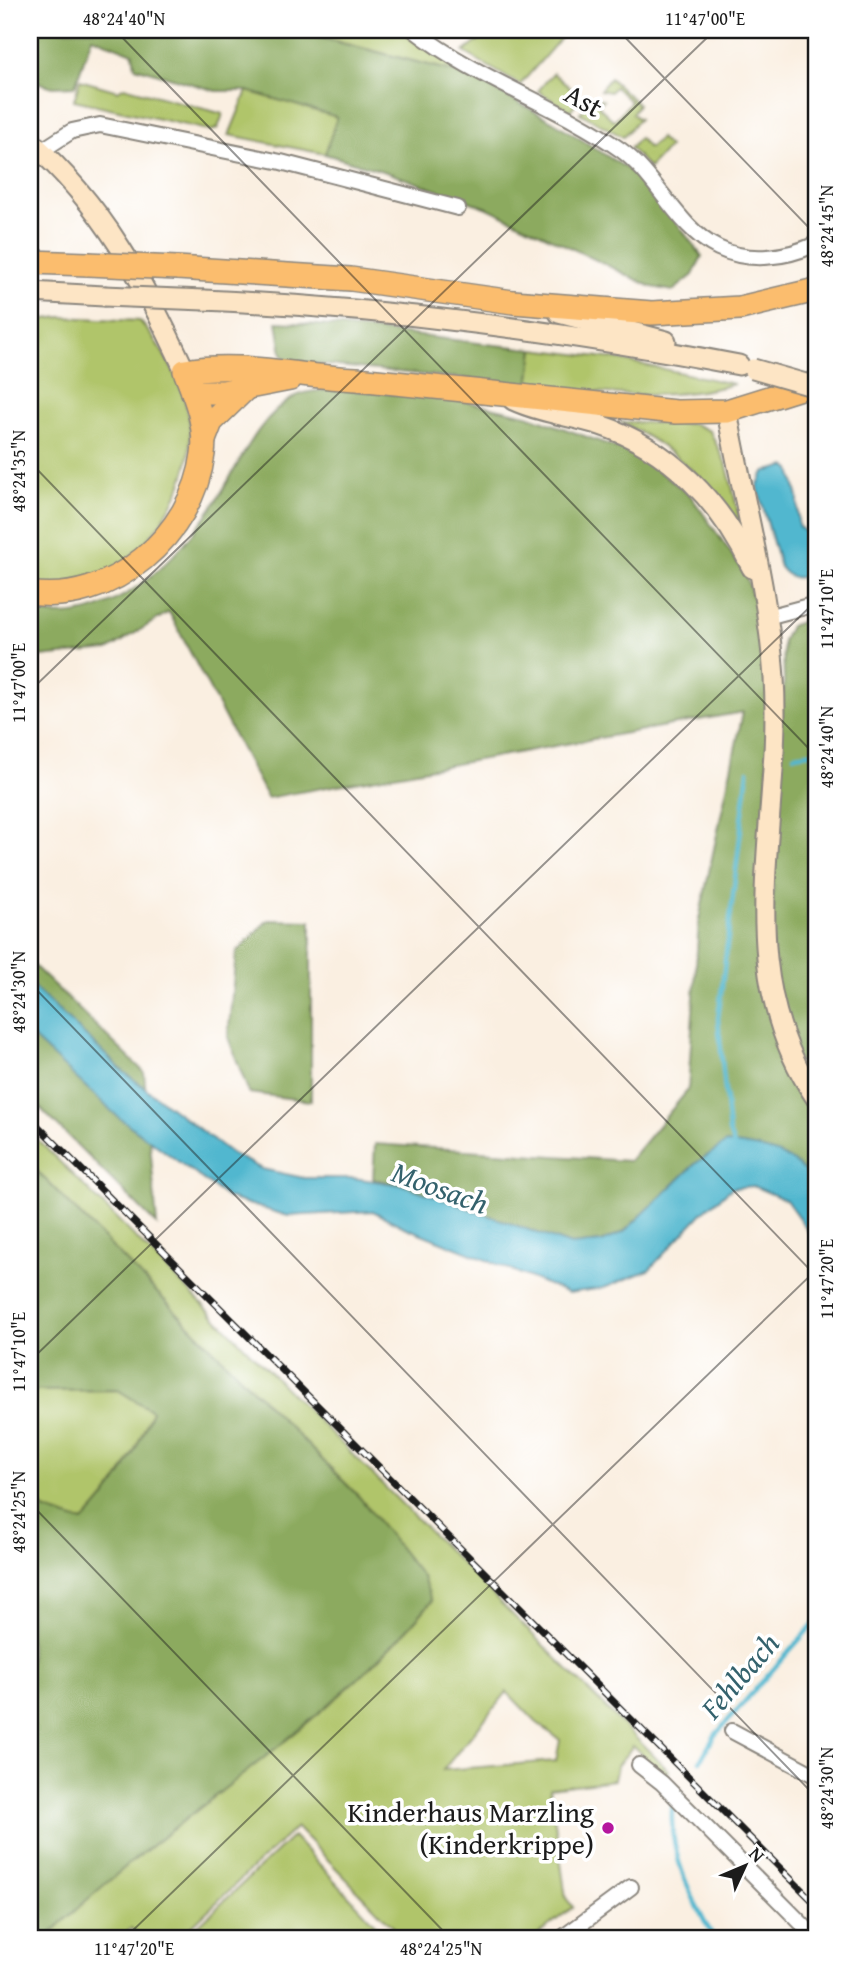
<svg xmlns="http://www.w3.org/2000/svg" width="846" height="1968" font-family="'Gentium Book Plus',serif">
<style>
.green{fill:#b0c56a;stroke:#667043;stroke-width:2;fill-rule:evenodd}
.forest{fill:#8caa5e;stroke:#54633d;stroke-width:2}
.water{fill:#51b7cf;stroke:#366a76;stroke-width:2}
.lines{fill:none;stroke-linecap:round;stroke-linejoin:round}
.stream{stroke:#51b7cf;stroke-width:4.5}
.street-casing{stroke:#8b867e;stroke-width:18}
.secondary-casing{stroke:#8b867e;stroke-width:23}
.primary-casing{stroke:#8b867e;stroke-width:26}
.street{stroke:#fff;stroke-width:14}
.secondary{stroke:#fde5c5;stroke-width:19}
.primary{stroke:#fbbd6e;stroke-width:23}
.rail-casing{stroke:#1c1c1c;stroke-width:7}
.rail{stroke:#fff;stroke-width:4.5;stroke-dasharray:13;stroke-linecap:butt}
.secondary-bridge-casing{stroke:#8b867e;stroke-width:23;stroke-linecap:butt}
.primary-bridge-casing{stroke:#8b867e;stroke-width:26;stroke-linecap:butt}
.secondary-bridge{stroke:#fde5c5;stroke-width:19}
.primary-bridge{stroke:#fbbd6e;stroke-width:23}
.ticks{fill:none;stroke:#1c1c1c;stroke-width:2;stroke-opacity:0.45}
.poi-dot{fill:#b5179e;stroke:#fff;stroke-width:2.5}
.labels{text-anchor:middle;stroke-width:7;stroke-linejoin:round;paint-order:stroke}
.street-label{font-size:28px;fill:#1c1c1c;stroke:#fff}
.poi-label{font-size:28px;fill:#1c1c1c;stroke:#fff;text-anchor:end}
.water-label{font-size:30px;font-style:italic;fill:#34626d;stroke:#fff}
.neatline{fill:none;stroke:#1c1c1c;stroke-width:2.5}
.ticks-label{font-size:18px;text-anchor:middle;fill:#1c1c1c}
</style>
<rect width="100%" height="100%" fill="#fff"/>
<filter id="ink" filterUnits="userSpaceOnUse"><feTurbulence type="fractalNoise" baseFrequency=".0143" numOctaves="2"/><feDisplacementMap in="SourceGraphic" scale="14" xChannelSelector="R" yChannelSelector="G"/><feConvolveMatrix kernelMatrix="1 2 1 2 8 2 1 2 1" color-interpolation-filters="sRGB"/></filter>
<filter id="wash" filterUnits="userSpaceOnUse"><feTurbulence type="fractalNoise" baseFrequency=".00686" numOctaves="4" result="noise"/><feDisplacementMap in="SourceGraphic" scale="28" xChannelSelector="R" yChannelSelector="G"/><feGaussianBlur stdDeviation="1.57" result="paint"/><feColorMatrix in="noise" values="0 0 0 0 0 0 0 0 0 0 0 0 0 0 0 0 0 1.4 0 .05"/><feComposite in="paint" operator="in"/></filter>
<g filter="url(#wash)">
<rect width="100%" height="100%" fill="#faefe1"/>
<g class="green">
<polygon points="290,30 398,30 468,75 304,33"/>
<polygon points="492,30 568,30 520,85 464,52"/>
<polygon points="553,73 581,97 570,111 538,91"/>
<polygon points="610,78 638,104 632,114 639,119 623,137 580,113 594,97 603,100 598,106 614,121 631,102 615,87 610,92 600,90"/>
<polygon points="80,80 118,91 124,87 223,114 218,128 212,131 74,100"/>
<polygon points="247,91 338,117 325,154 229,135"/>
<polygon points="639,138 649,148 660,138 669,147 649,168 630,148"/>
<path d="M 61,317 L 140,321 C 193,385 210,451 161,522 C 141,551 116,572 83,586 C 68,592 46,590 30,592 L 30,321 Z"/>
<path d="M 534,349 L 616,359 L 734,384 C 667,403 598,393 529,385 Z"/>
<path d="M 620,422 L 694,424 L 710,431 L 727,466 L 742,528 C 708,481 673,447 620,422 Z"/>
<path d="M 30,1132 L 669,1771 L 664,1776 L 633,1746 L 617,1766 L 614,1780 L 550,1788 L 566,1898 L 573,1907 L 533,1938 L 397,1938 L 400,1934 L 296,1827 L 179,1938 L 142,1938 L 131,1928 L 120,1938 L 46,1938 C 167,1817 322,1734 432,1601 L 360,1498 L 30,1164 ZM 507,1692 L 536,1722 L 560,1740 L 556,1761 L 443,1770 Z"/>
<path d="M 118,1390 L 152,1411 C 132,1459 119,1485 83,1523 L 46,1510 L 30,1499 L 30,1391 Z"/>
<polygon points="293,1836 388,1938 185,1938"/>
</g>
<g class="forest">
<polygon points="30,30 235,30 244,33 246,30 290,30 468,75 554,122 643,179 702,256 693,275 673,291 652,287 488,208 389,173 325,154 337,117 247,91 216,91 135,67 133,53 92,37 75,86 53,87 30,80"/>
<path d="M 277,322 C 363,326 448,341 534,349 L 529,385 L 287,361 L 282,354 Z"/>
<path d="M 338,389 L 454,399 L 527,415 L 623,450 L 655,468 L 690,495 L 745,573 L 760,620 L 770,704 L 760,952 L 791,1068 L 816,1109 L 816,1187 L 813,1180 L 696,1163 L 624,1232 L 602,1242 L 571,1245 L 403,1185 L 373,1179 L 375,1144 L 629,1161 L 688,1090 L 699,919 L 743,712 L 267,798 L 169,612 L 108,650 L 41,657 L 30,655 L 30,610 C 105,634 175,562 213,506 C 238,469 254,419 296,396 C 307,390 326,390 338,389 Z"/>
<polygon points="816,616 816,1089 786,1040 771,975 775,816 784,681 783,641 790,626"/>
<polygon points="268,920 311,921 311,1101 249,1093 228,1037 236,953"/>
<polygon points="30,962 144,1072 157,1225 30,1098"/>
<path d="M 30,1164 L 360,1498 L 423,1578 L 432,1601 C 322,1733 168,1818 46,1938 L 30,1938 L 30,1499 L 46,1510 L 83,1522 C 119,1485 133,1459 152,1411 L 118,1390 L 30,1391 Z"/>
</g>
<g class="water">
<path d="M 786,466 L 791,469 L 798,498 L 798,526 L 808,534 L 816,535 L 816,573 C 801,578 791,582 780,567 L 757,486 L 764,472 Z"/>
<path d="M 30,984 L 124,1072 L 232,1154 L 262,1169 L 304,1178 L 353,1178 L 403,1185 L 571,1245 L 602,1242 L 624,1232 L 696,1163 L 726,1143 C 762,1147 797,1152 816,1187 L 816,1242 L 786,1200 L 753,1186 L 732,1188 L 703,1212 L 649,1270 L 604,1288 L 568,1293 L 402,1226 L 373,1211 L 288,1216 L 228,1198 L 118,1117 L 30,1035 Z"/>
</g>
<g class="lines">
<g class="stream">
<polyline points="794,755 816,752"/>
<polyline points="735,1148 729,1132 718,1019 748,771"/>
<polyline points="700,1761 715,1735 816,1621"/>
<path d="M 673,1799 C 666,1849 691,1897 714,1938"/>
</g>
</g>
</g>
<g filter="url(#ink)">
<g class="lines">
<g class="street-casing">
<g id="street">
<path d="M 414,30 C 476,79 556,104 621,150 C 657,176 677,228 718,248 C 749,263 786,258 816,244"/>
<polyline points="41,151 72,131 100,125 281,162 458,208"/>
<polyline points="767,617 816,604"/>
<polyline points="732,1731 816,1776"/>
<polyline points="639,1765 662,1783 816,1938"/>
<polyline points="562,1938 631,1887"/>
</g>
</g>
<g class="secondary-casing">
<g id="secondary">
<path d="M 30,141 C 104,206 144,282 185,371"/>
<polyline points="30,292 104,296"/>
<path d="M 204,300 C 388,308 559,331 739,365"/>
<polyline points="559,313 666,341"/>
<path d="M 513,400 C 541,413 571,416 600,425 C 670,448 721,503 752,568"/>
<path d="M 727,411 C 743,500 768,588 774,678 C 783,823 727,968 816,1098"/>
</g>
</g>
<g class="primary-casing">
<g id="primary">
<polyline points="30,262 88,264"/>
<polyline points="177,268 351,279 513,302 652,313 740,308 816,290"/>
<polyline points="193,392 223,392 290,379"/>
<polyline points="204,440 211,422 245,389"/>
<path d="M 30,593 C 111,606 193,535 203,454 C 207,426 195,396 185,371 C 242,361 299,377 357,379 L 676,412 L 727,411 L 816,383"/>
</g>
</g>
<use href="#street" class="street"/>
<use href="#secondary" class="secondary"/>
<use href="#primary" class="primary"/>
<g class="rail-casing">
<polyline id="rail" points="30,1118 816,1904"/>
</g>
<use href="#rail" class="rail"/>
<g class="secondary-bridge-casing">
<g id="secondary-bridge">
<polyline points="104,296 204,300"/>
<polyline points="753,369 816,387"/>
</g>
</g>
<g class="primary-bridge-casing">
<polyline id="primary-bridge" points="88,264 177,268"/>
</g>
<use href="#secondary-bridge" class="secondary-bridge"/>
<use href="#primary-bridge" class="primary-bridge"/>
</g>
</g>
<path class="ticks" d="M 115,30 L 816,756M 618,30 L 816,235M 30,462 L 816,1276M 30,691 L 715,30M 30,983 L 816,1797M 30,1361 L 816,601M 30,1503 L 450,1938M 125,1938 L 816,1270"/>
<circle class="poi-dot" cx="608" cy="1828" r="7"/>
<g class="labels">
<g class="street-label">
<text transform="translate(584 100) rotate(29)" y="10">Ast</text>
</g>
<g class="poi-label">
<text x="594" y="1822">Kinderhaus Marzling<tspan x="594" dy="32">(Kinderkrippe)</tspan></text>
</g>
<g class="water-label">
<text transform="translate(440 1188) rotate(20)" y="10">Moosach</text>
<text transform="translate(740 1676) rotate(-49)" y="10">Fehlbach</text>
</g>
</g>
<rect width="846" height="1968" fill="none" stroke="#fff" stroke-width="77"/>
<g transform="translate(745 1866) rotate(46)" stroke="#ffffff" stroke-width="5" paint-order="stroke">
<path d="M0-5L12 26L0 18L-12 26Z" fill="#1c1c1c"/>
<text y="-10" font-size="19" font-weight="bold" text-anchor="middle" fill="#1c1c1c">N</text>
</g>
<rect x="38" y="38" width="770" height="1892" class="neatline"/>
<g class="ticks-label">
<text x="124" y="25">48°24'40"N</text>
<text x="705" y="25">11°47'00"E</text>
<text transform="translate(827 226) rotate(-90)" y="6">48°24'45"N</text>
<text transform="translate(19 471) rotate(-90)" y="6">48°24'35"N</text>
<text transform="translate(827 609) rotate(-90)" y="6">11°47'10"E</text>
<text transform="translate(19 683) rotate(-90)" y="6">11°47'00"E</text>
<text transform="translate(827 747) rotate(-90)" y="6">48°24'40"N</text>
<text transform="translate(19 992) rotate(-90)" y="6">48°24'30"N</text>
<text transform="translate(827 1279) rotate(-90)" y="6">11°47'20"E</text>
<text transform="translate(19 1352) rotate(-90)" y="6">11°47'10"E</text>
<text transform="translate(19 1512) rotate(-90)" y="6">48°24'25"N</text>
<text transform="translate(827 1788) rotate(-90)" y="6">48°24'30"N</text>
<text x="134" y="1955">11°47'20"E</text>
<text x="441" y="1955">48°24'25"N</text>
</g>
</svg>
